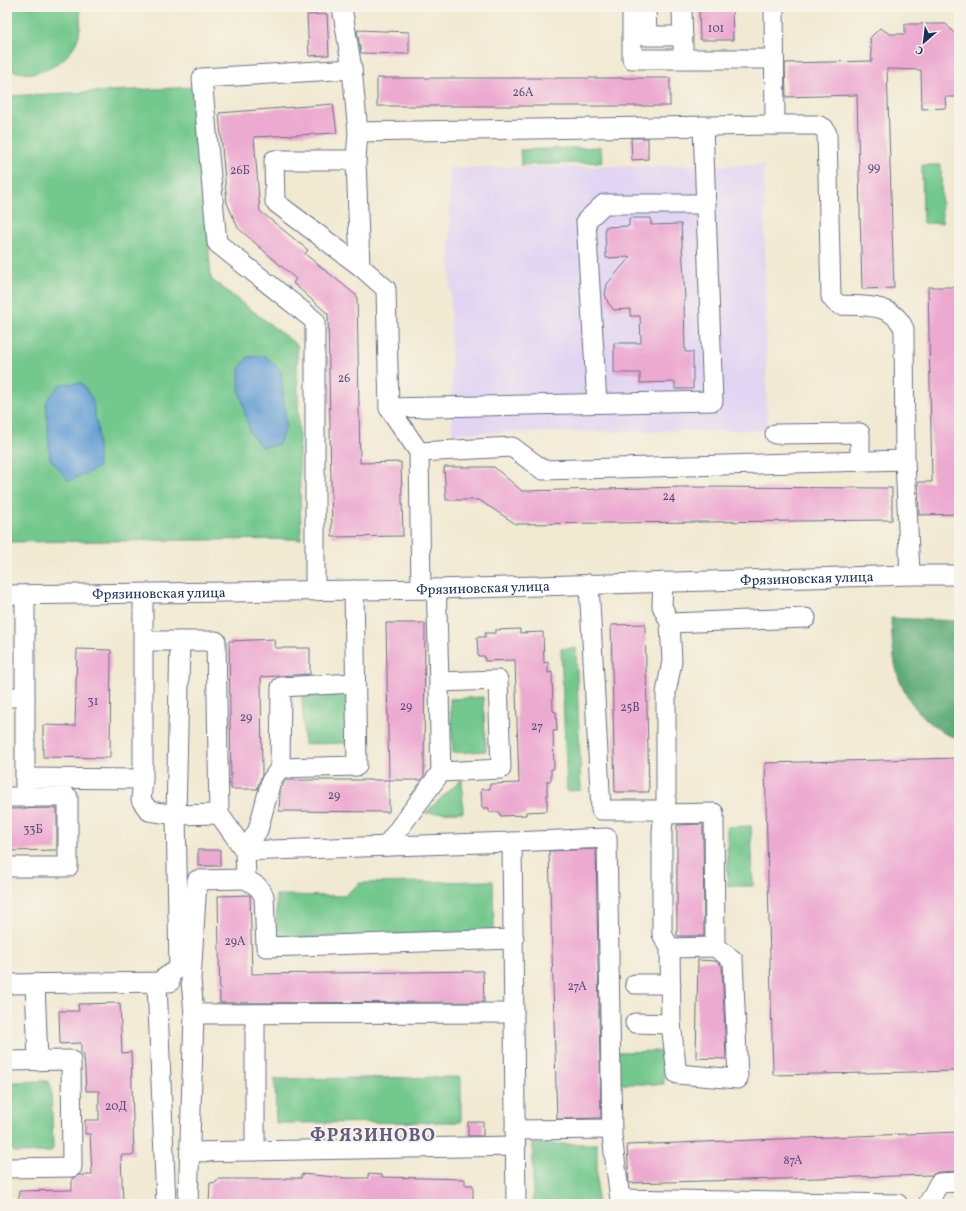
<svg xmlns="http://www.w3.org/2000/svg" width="966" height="1211" font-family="Vollkorn,serif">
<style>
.built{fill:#e2d4f3}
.green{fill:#73c88d;stroke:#477c76}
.forest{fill:#5eac78;stroke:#3c6e6b}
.water{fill:#659fd4;stroke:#406799}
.building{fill:#edaad1}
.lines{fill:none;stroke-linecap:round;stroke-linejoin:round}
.minor-casing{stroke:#667087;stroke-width:21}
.minor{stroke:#fff;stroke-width:19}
.labels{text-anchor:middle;stroke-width:4;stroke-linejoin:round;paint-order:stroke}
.number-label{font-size:12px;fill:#504e7b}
.street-label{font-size:14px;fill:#1b2f5e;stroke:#f7f3e8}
.district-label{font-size:18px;font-weight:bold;letter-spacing:1px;fill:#645a86;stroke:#f7f3e8}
</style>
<rect width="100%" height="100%" fill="#f7f3e8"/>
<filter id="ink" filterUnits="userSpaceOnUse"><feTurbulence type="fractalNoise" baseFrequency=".025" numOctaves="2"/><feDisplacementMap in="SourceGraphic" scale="8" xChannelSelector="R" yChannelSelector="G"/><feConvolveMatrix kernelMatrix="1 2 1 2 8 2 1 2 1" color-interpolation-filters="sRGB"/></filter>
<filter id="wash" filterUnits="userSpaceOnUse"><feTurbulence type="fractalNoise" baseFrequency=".012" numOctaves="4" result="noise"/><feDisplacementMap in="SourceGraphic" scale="16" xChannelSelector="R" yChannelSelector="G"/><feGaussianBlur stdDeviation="0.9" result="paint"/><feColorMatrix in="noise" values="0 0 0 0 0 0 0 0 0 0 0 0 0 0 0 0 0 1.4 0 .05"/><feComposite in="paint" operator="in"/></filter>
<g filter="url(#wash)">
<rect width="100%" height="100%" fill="#f1e9d2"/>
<polygon class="built" points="764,165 767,430 452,433 449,168"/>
<g class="green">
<path d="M 7,7 L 80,7 C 80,16 81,26 79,35 C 70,64 35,83 7,68 Z"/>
<polygon points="196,87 211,279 297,345 301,539 7,542 7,96"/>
<polygon points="601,147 602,162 521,165 520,150"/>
<polygon points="922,165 941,165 942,223 923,223"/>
<polygon points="576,648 581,790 567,791 561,649"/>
<polygon points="345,690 347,743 304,744 302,691"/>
<polygon points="483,697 486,751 453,753 450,699"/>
<polygon points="462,779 463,812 425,813"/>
<polygon points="751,826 753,886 728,886 727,827"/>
<polygon points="493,881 494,933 277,938 276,895 344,896 360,883"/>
<polygon points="663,1051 664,1084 614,1084 614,1052"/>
<polygon points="461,1077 461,1122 276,1123 275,1079"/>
<polygon points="45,1081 49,1082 51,1086 53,1149 50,1152 16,1153 9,1148 8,1084 12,1082"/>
<rect x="533" y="1144" width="64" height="60"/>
</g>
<path class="forest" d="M 891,618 L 959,621 L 959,737 C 947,737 942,732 933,725 C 895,694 893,664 891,618 Z"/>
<g class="water">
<polygon points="266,356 281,371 286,426 278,445 261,447 250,433 239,389 239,369 248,357"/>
<polygon points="82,383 92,399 98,431 98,468 69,481 50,459 46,402 60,384"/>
</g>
<g id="blocks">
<g class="building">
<polygon points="699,7 732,7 733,40 700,40"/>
<polygon points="327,14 329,55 309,56 307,15"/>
<polygon points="905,24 946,24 956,35 956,97 945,97 946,108 922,109 921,70 887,69 894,288 862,289 857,95 786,97 785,63 872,61 870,38 880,28 890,34 905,34"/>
<polygon points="357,30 409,32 409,54 361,53"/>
<rect x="377" y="78" width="293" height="28"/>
<polygon points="333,104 337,133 254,137 260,211 308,250 305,254 357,296 360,463 401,462 403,536 332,537 328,314 293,283 296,279 238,228 227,203 219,113"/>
<polygon points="631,138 648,138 648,159 632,160"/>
<polygon points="629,218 651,218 651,225 681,224 685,300 684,300 685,352 693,352 693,389 675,389 675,382 640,383 640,373 614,373 614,343 641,343 640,316 630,316 630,309 614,310 608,303 605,294 607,284 630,257 606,258 605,227 629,226"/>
<polygon points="928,287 959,287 959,514 919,515 918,482 932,482"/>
<polygon points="444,467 494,467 522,491 683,487 892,488 892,520 516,524 479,500 446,500"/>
<polygon points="386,623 425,623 424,776 421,780 389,780"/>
<polygon points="645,624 649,792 615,792 611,625"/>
<polygon points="520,629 520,633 543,632 544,663 548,662 548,673 552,672 553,711 556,712 557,731 553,731 554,769 551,769 551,781 547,781 547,811 526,812 526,815 500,816 500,812 489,812 489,808 482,808 481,789 490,789 490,784 519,783 515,660 485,661 484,656 478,656 477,637 485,637 485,633 495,633 495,630"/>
<polygon points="274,639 275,648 310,648 310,674 261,677 262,775 257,789 231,789 229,641"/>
<polygon points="77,649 111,650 110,758 43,757 43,725 75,726"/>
<polygon points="959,758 959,1071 773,1075 765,763"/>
<polygon points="285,780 389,780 389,812 279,811 280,792"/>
<polygon points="57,808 57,850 7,851 7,809"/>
<polygon points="703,824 704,936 677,936 677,825"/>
<polygon points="596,849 601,1118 557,1119 549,851"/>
<rect x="198" y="850" width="22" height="16"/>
<polygon points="250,895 252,974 483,971 484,1002 220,1003 218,896"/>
<polygon points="698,960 715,961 722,966 726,1059 696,1058"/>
<polygon points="120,1003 122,1053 131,1052 134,1155 121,1155 123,1204 19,1204 19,1191 72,1190 72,1178 79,1175 92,1175 90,1134 85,1134 85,1120 99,1120 99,1091 86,1091 84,1054 81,1054 81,1043 60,1044 59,1011 79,1011 78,1004"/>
<rect x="468" y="1122" width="15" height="14"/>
<polygon points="959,1132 959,1171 938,1172 932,1175 629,1183 627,1145"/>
<polygon points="302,1174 346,1178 368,1178 368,1174 382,1175 382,1177 465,1179 465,1185 473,1185 473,1204 209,1204 210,1183 217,1182 217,1179 285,1179 285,1178 301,1178"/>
</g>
</g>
</g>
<g filter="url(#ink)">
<use href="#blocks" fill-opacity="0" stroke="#667087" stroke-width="1"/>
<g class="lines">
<g class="minor-casing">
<g id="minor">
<polyline points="342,7 352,69 358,132 356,160 360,266 386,289 389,408 419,452 421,589"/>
<polyline points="632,7 632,59 774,59"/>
<polyline points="646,7 647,36 683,36"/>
<polyline points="682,7 683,48"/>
<polyline points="774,7 775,125"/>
<path d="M 358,132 L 775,125 L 817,125 L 824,128 L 827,134 L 831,297 L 835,302 L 840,305 C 865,306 893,303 904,329 L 905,460 L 910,575"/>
<polyline points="356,160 274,160 275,202 360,266"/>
<polyline points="597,403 586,221 604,204 706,204"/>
<polyline points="389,408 713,401 703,126"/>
<polyline points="775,434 860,433 860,461"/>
<polyline points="419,452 512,447 543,470 905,460"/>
<polyline points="589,584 601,810 664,810 666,801 666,693 672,661 670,623 662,606 663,582"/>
<path d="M 436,589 C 439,650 439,711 441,772 L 501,769 L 498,680 L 439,682"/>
<polyline points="315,591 315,321 217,243 202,78 352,69"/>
<polyline points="143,594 143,779 141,800 149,811 176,815 219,814 245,851 258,830 271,781 280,768 357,766 354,590"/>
<path id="s1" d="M 7,595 L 436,589 L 910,575 L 959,575"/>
<polyline points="670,623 806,618"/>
<polyline points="144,641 216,641 219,814"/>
<polyline points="7,697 25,697 25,595"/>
<polyline points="280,768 281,687 354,683"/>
<polyline points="25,778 143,779"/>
<polyline points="25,789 25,697"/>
<polyline points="7,797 68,797 68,867 7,867"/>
<polyline points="664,810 662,832 662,934 670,948 671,1024 677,1074 738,1079 733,960 715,947"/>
<polyline points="664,814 714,813 715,947 670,948"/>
<polyline points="512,842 607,838 612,1136 620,1199"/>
<polyline points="386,846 441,772"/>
<polyline points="246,879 258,887 264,896 266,947 514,939"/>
<polyline points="35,983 38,1061"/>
<polyline points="7,984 170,982"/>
<polyline points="635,984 671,984"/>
<polyline points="194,1014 514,1013"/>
<polyline points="255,1014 255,1151"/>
<polyline points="635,1023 671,1024"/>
<polyline points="7,1061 71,1060 72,1167 7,1168"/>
<polyline points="515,1130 612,1129"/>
<polyline points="190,1152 516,1146"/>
<polyline points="620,1199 898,1204"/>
<polyline points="166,1204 157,983 179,968 176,815 180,641"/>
<polyline points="188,1204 194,1014 191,980 197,880 246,879 245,851 512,842 516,1204"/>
<polyline points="928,1204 939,1183 959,1182"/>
</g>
</g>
<use href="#minor" class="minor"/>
</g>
</g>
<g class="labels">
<g class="number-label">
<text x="716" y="32">101</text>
<text x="523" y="96">26А</text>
<text x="874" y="171">99</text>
<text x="240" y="174">26Б</text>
<text x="344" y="382">26</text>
<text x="669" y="500">24</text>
<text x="93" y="705">31</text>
<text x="406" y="710">29</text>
<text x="630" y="711">25В</text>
<text x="246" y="721">29</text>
<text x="537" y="730">27</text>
<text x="334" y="799">29</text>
<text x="33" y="833">33Б</text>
<text x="235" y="945">29А</text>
<text x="577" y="990">27А</text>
<text x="116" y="1110">20Д</text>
<text x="793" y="1164">87А</text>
</g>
<g class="street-label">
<text dy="5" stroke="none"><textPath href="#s1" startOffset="800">Фрязиновская улица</textPath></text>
<text dy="5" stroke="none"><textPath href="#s1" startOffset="476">Фрязиновская улица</textPath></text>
<text dy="5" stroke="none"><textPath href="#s1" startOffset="152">Фрязиновская улица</textPath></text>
</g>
<g class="district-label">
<text x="373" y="1141">ФРЯЗИНОВО</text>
</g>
</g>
<rect width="966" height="1211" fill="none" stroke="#f7f3e8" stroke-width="24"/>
<g transform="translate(924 42) rotate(208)" stroke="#f7f3e8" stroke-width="3" paint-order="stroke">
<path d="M0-3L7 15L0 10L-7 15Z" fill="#1b2f5e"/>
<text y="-6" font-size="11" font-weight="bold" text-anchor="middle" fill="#1b2f5e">С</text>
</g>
</svg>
